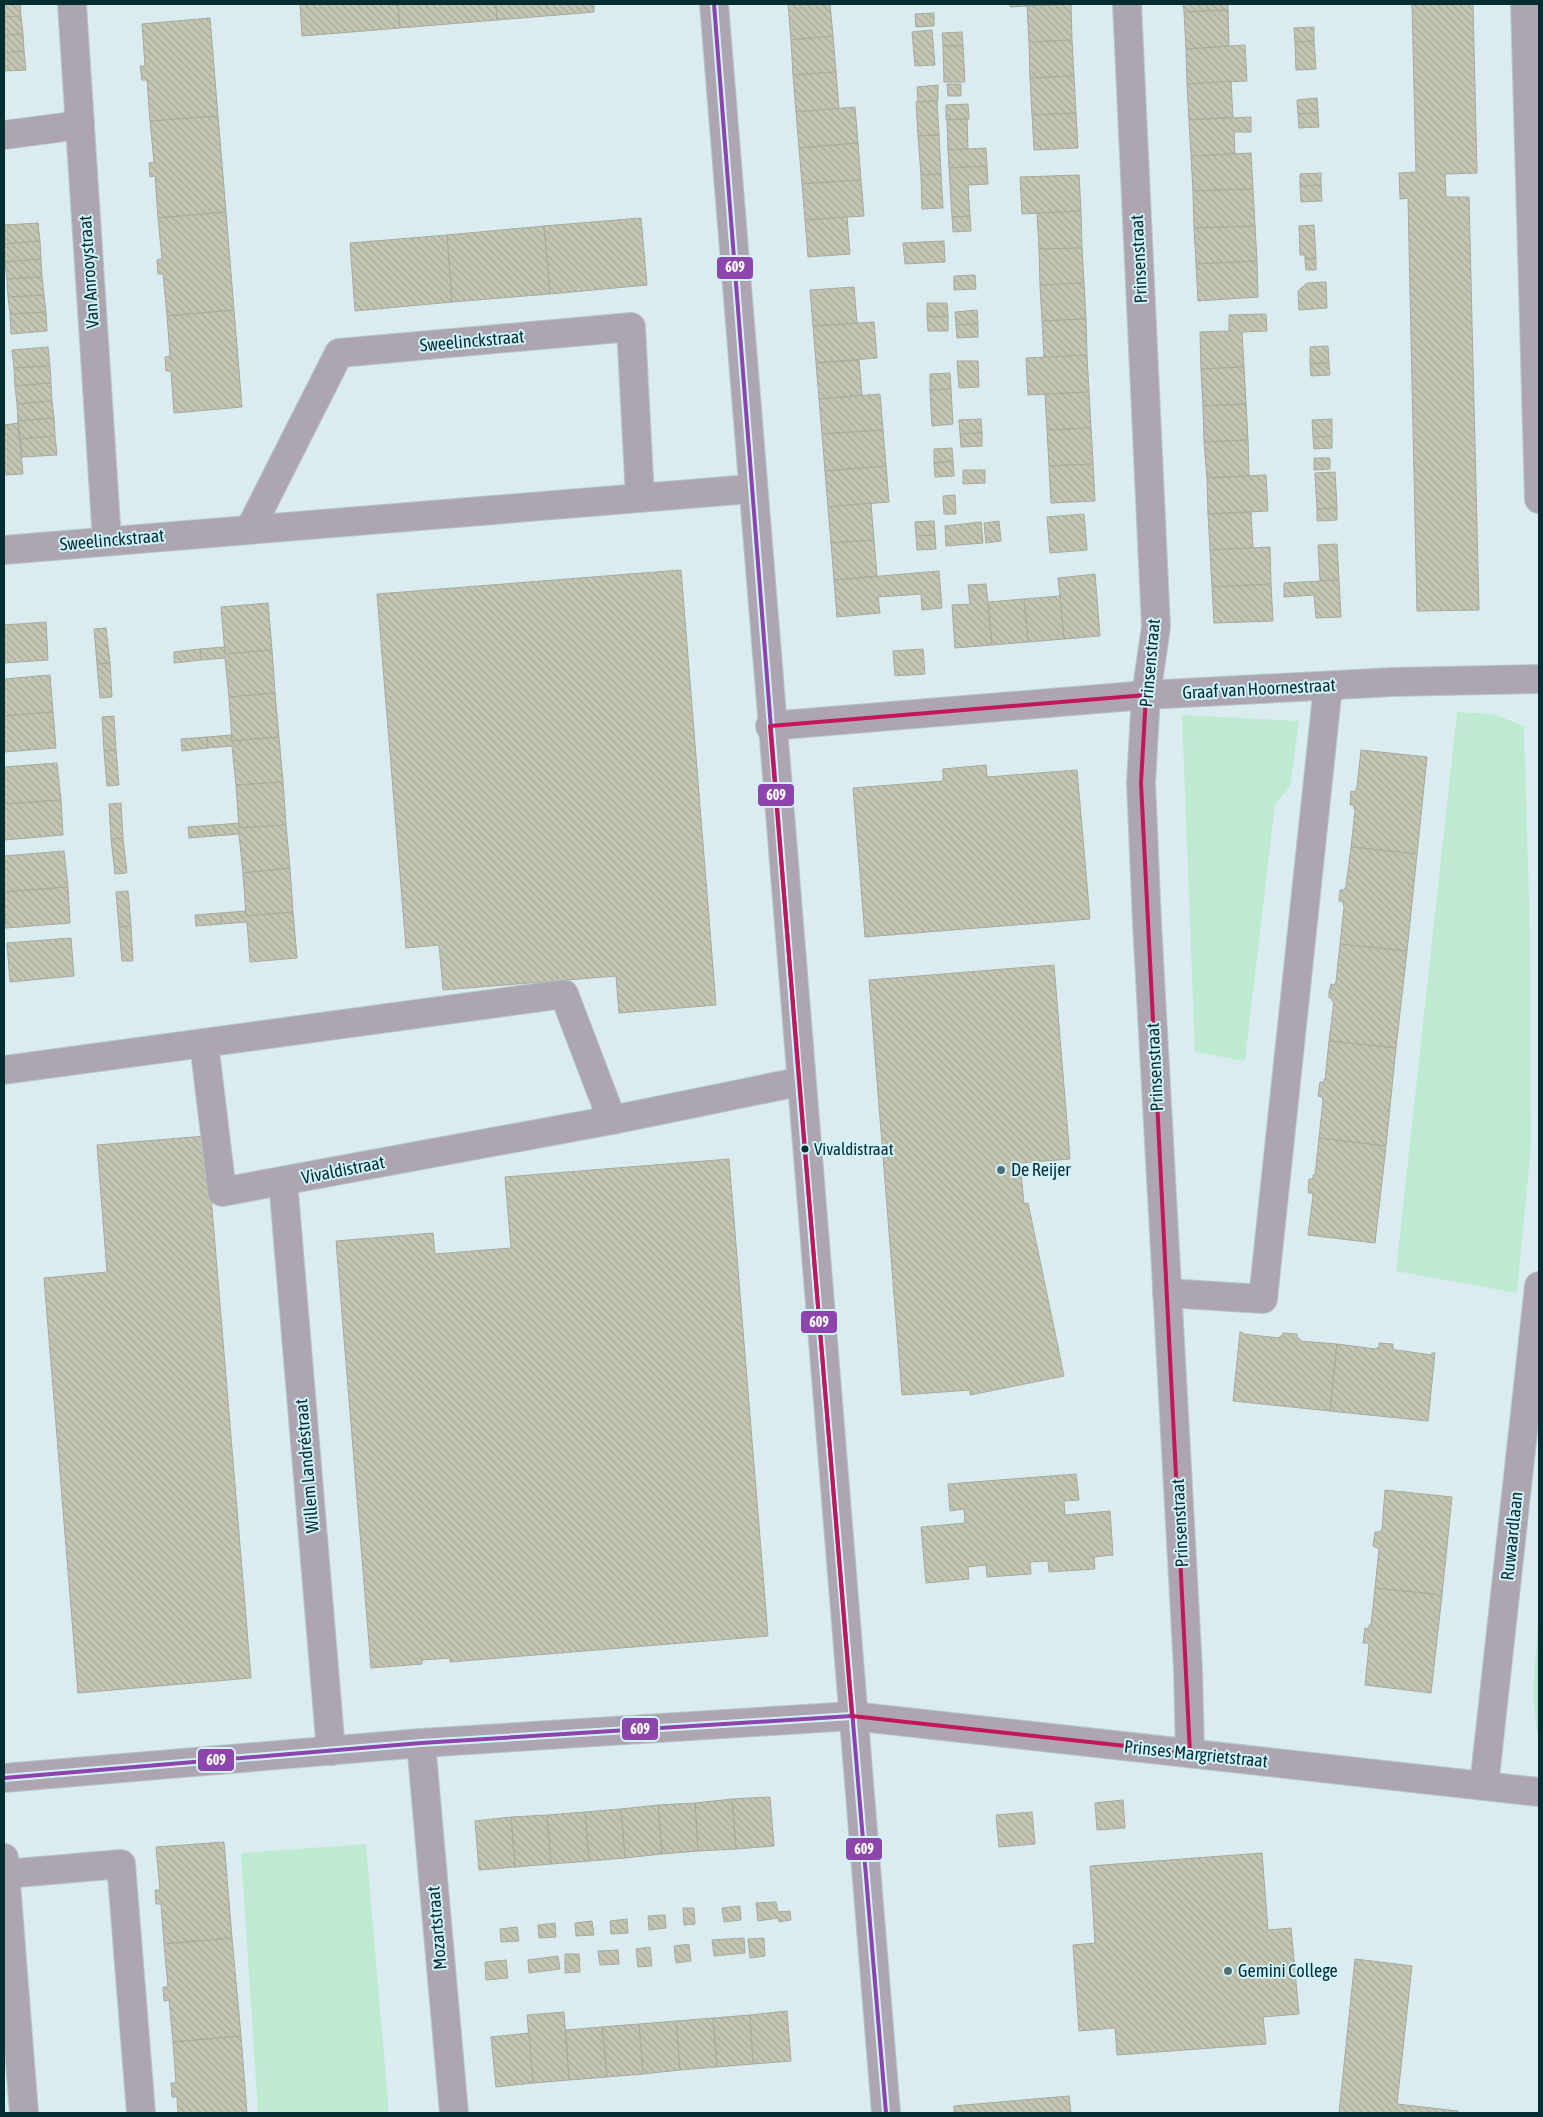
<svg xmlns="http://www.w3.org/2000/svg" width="1543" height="2117" font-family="'Asap Condensed',sans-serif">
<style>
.green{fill:#beead1}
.building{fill:url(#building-back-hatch);stroke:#a6aaa0}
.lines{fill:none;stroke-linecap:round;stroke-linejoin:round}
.pedestrian-casing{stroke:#b6c9cc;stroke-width:30}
.minor-casing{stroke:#b6c9cc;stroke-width:30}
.pedestrian{stroke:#ada5af;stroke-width:28}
.minor{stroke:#ada5af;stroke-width:28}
.bus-1-casing{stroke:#d2f2f9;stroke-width:8}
.bus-1{stroke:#8e44ad;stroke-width:4}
.marked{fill:none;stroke:#c2185b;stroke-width:4;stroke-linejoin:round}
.bus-dot{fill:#042c33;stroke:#d2f2f9;stroke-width:2}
.poi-dot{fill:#4f6f75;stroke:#d2f2f9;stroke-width:2}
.labels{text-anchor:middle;stroke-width:4;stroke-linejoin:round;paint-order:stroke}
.bus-label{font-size:17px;fill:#042c33;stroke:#d2f2f9;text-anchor:start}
.street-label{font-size:18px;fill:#042c33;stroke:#d2f2f9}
.poi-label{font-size:18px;fill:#042c33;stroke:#d2f2f9;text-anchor:start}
.line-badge{stroke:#d2f2f9;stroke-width:2}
.badge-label{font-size:14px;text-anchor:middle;font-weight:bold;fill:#fff}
</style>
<defs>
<pattern id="building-back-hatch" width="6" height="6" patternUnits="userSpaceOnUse" patternTransform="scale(1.25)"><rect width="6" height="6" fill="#c4c6b2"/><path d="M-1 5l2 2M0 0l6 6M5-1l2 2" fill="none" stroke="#a7aa9a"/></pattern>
</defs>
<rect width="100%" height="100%" fill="#dbecf0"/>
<g class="green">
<polygon points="1457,712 1493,714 1524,726 1530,933 1531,1146 1517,1293 1396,1271"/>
<polygon points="1182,715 1299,721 1290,787 1275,804 1245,1061 1195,1052"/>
<polygon points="1539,1606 1539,1734 1537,1732 1533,1694"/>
<polygon points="366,1844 389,2113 258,2113 241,1853"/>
</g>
<g class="building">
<polygon points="4,4 20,4 21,16 4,17"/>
<polygon points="300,4 398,4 400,28 302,36"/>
<polygon points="398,4 496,4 497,20 400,28"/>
<polygon points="496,4 594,4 594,12 497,20"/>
<polygon points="788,4 830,4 833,36 791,40"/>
<polygon points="1010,4 1066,4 1010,7"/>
<polygon points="1071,4 1072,40 1029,42 1027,6"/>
<polygon points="1183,4 1228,4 1228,10 1184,12"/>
<polygon points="1412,4 1473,4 1477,173 1445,174 1446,197 1469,197 1479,610 1417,611 1408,198 1400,199 1399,173 1416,172"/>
<polygon points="1228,10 1229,46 1186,49 1184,12"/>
<polygon points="934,13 934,26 916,27 915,14"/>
<polygon points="21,16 23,34 4,35 4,17"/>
<polygon points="210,18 218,116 150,121 147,80 142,80 140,66 145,66 142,24"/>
<polygon points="1314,27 1314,41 1295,42 1294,28"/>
<polygon points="932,30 935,65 915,66 912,32"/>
<polygon points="962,32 963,46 943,46 942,33"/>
<polygon points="23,34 24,51 4,53 4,35"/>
<polygon points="833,36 836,72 793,75 791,40"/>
<polygon points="1072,40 1074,76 1030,78 1029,42"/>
<polygon points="1314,41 1316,69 1296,70 1295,42"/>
<polygon points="1245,45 1247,81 1187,84 1186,49"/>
<polygon points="943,46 963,46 965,82 944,82"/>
<polygon points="24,51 26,70 4,71 4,53"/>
<polygon points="836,72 839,109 796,112 793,75"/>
<polygon points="1074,76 1076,113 1032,115 1030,78"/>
<polygon points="1231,81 1233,117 1189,120 1187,84"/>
<polygon points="947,84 961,84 961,96 948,96"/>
<polygon points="938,85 938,101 918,102 917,87"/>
<polygon points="1317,98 1318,113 1298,114 1297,100"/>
<polygon points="937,101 939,135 918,136 916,102"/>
<polygon points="968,104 969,119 946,120 946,105"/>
<polygon points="855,107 858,143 799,148 796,112"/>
<polygon points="1076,113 1078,148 1034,150 1032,115"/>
<polygon points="1318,113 1319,127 1299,128 1298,114"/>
<polygon points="218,116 226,212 158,218 155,176 150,177 149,163 154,162 150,121"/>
<polygon points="1251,117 1251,132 1234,132 1235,154 1191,156 1189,120"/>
<polygon points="967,119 968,149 948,150 947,120"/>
<polygon points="939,135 941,174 921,175 918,136"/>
<polygon points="858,143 861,180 802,184 799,148"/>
<polygon points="986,148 987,166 949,168 948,150"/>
<polygon points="1251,153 1253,189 1193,191 1191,156"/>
<polygon points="987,166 988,184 968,185 970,216 952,217 949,168"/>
<polygon points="1321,173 1321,185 1300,186 1300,174"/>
<polygon points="941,174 943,208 922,209 921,175"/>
<polygon points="1079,175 1081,211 1022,214 1020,177"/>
<polygon points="861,180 864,216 805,220 802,184"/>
<polygon points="1321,185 1322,201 1301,202 1300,186"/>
<polygon points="1253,189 1255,226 1194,228 1193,191"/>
<polygon points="1081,211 1082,248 1039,249 1037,213"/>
<polygon points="226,212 234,310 167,316 163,274 158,274 157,260 162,259 158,218"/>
<polygon points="970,216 971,231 953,232 952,217"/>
<polygon points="847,217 850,254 808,257 805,220"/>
<polygon points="641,218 647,285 550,294 544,226"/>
<polygon points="38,223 40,241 4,244 4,225"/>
<polygon points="1314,225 1316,258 1305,259 1305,255 1300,255 1299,226"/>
<polygon points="544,226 550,294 452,302 447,235"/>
<polygon points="1255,226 1257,261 1196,264 1194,228"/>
<polygon points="447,235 452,302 355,311 350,243"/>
<polygon points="40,241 41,259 5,262 4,244"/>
<polygon points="944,241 945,262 905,264 903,243"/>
<polygon points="1082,248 1084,283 1040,285 1039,249"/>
<polygon points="1316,258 1316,270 1306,270 1305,259"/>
<polygon points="41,259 42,277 7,279 5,262"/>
<polygon points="1257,261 1258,297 1198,301 1196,264"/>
<polygon points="975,275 976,289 954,290 954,276"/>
<polygon points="42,277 44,295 8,297 7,279"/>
<polygon points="1326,282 1327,308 1299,310 1298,291 1307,283"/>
<polygon points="1084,283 1086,319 1042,321 1040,285"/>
<polygon points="854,287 857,323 813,326 810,290"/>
<polygon points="44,295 46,312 10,314 8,297"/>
<polygon points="927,303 947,303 948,316 927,317"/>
<polygon points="234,310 242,407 174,413 171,371 166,371 165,357 170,356 167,316"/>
<polygon points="977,310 978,324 956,325 955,312"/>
<polygon points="46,312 47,331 11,334 10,314"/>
<polygon points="1266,314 1267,331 1242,332 1244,367 1201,369 1200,332 1229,331 1229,315"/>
<polygon points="948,316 948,331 928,331 927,317"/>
<polygon points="1086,319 1087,355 1044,358 1042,321"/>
<polygon points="874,322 877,358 816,363 813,326"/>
<polygon points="978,324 978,337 957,338 956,325"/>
<polygon points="1328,346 1329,363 1310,364 1310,347"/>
<polygon points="48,347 50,366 14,368 12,350"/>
<polygon points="1087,355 1089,392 1028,395 1026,358"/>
<polygon points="859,360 862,395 819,399 816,363"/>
<polygon points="957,361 978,361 979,387 959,388"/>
<polygon points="1329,363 1330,375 1311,376 1310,364"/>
<polygon points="50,366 51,383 15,386 14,368"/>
<polygon points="1244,367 1246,404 1203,406 1201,369"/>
<polygon points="950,373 951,389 930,390 930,374"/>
<polygon points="51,383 52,401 17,404 15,386"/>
<polygon points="951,389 953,424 932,426 930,390"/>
<polygon points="1089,392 1091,428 1047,430 1045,394"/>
<polygon points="880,394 883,430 822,434 819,399"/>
<polygon points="52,401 54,418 18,421 17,404"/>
<polygon points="1246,404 1248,440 1204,442 1203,406"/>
<polygon points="54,418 55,436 20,439 18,421"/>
<polygon points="981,419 982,433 960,434 959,420"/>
<polygon points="1332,419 1332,436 1313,437 1312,420"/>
<polygon points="18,423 23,474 4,475 4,425"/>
<polygon points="1091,428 1093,464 1049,466 1047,430"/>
<polygon points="883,430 886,466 825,471 822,434"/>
<polygon points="982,433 982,446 961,447 960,434"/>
<polygon points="55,436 57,455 22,457 20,439"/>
<polygon points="1332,436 1332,448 1314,449 1313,437"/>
<polygon points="1248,440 1249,476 1207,478 1204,442"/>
<polygon points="952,448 953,461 934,463 934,449"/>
<polygon points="1314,458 1330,458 1330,469 1314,470"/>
<polygon points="953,461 954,476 935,477 934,463"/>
<polygon points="1093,464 1095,501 1051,503 1049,466"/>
<polygon points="886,466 889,502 828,507 825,471"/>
<polygon points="963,470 985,470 985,483 963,484"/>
<polygon points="1335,472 1337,508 1317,509 1315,473"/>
<polygon points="1266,475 1268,511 1208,514 1207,478"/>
<polygon points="955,495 956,514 944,514 943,496"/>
<polygon points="871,503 874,540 831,543 828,507"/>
<polygon points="1337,508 1337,520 1317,521 1317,509"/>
<polygon points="1251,512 1253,548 1210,550 1208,514"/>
<polygon points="1084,514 1087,550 1050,553 1047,517"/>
<polygon points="934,521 935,535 916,536 915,522"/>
<polygon points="999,521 1001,541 986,543 984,523"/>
<polygon points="981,522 983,543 946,546 945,526"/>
<polygon points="935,535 936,549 917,550 916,536"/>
<polygon points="874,540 877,576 834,580 831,543"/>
<polygon points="1337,544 1339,580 1320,581 1318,545"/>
<polygon points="1270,547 1271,584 1212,587 1210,550"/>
<polygon points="681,570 716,1005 619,1013 616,976 443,990 439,945 406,948 377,594"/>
<polygon points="939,571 942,608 922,610 921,594 878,597 880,613 837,617 834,580"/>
<polygon points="1095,574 1100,636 1064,639 1058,578"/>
<polygon points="1339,580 1341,617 1316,618 1314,595 1284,597 1284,583"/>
<polygon points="986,584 992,645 955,648 952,605 970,604 968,585"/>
<polygon points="1271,584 1273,621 1214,623 1212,587"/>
<polygon points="1060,596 1064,639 1028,642 1024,599"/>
<polygon points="1024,599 1028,642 992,645 988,602"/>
<polygon points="268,603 272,650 225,654 221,607"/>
<polygon points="46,622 48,660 4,663 4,625"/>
<polygon points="106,628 110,663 97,664 94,629"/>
<polygon points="224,647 225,654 272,650 275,693 229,697 225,658 201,660 200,649"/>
<polygon points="200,649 201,660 174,663 174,652"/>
<polygon points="923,649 925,674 895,676 893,651"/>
<polygon points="110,663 112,697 100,698 97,664"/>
<polygon points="50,675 53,712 4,716 4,679"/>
<polygon points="275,693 279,737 232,741 229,697"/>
<polygon points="53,712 56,748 4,752 4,716"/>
<polygon points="114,716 116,750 104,751 102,717"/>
<polygon points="231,735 232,741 279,737 283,782 236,785 232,746 208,748 207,737"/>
<polygon points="207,737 208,748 182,751 181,739"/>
<polygon points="116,750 119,785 107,786 104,751"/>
<polygon points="1361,750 1427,757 1417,854 1351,847 1355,811 1353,805 1350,805 1351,791 1355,792 1357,787"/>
<polygon points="57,763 61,800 4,804 4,767"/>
<polygon points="986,765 987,777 1077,770 1090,919 865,937 853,788 943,781 943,769"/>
<polygon points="283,782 286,825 239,828 236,785"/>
<polygon points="61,800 63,835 4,840 4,804"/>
<polygon points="121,803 123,838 111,839 109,804"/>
<polygon points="239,823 239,828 286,825 290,868 243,873 239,834 215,836 214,825"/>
<polygon points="214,825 215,836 189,838 188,827"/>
<polygon points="123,838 127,873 115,874 111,839"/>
<polygon points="1351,847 1417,854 1407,951 1340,944 1344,907 1343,902 1339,901 1340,890 1344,890 1346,886"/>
<polygon points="64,851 68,887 4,892 4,856"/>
<polygon points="290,868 293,912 246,916 243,873"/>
<polygon points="68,887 70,923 6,928 4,892"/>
<polygon points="128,891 131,926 119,927 116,892"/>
<polygon points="246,911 246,916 293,912 297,958 250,962 247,922 221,924 221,913"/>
<polygon points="221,913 221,924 196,926 195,915"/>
<polygon points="131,926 133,961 122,961 119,927"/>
<polygon points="71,938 74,976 10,982 7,943"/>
<polygon points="1340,944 1407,951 1396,1048 1329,1041 1334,1001 1332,1001 1332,998 1329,998 1329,992 1331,984 1334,985 1336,982"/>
<polygon points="1054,965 1070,1159 1020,1163 1024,1204 1028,1203 1064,1376 970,1395 970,1390 902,1395 869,980"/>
<polygon points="1329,1041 1396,1048 1386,1146 1319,1138 1323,1100 1322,1097 1318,1096 1320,1082 1324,1082 1324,1079 1325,1080"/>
<polygon points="206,1136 251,1678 78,1693 44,1278 107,1272 97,1145"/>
<polygon points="1319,1138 1386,1146 1375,1243 1308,1235 1313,1196 1312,1193 1308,1193 1309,1179 1313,1179 1313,1175 1315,1175"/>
<polygon points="729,1159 768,1636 450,1662 450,1658 422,1660 422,1664 371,1668 336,1241 433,1233 435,1254 511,1248 505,1177"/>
<polygon points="1240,1332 1243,1333 1243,1334 1280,1338 1280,1336 1283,1336 1283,1333 1297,1334 1297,1338 1300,1339 1300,1341 1337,1344 1330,1411 1233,1401"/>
<polygon points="1379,1343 1393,1344 1393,1349 1396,1350 1432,1355 1432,1353 1435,1353 1428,1421 1330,1411 1337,1344 1375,1349 1379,1347"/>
<polygon points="1076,1474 1079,1500 1064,1501 1065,1515 1110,1511 1113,1555 1094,1557 1095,1569 1049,1572 1048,1561 1030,1562 1031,1574 987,1577 986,1565 968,1567 969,1579 926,1583 921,1527 965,1523 964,1509 950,1511 948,1484"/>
<polygon points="1385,1490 1452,1497 1442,1595 1375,1588 1379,1549 1373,1546 1375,1532 1380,1532 1382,1529"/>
<polygon points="1375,1588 1442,1595 1431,1693 1365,1685 1369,1646 1368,1643 1363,1643 1365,1628 1369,1629 1369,1625 1371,1625"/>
<polygon points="770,1797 774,1846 736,1849 732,1799"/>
<polygon points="732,1799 736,1849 698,1851 695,1803"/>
<polygon points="1123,1800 1125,1828 1097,1830 1095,1803"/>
<polygon points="695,1803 698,1851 662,1854 658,1805"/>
<polygon points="658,1805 662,1854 625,1858 621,1809"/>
<polygon points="621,1809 625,1858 589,1861 585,1812"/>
<polygon points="585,1812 589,1861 551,1864 547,1815"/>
<polygon points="1032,1812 1035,1844 999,1847 996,1815"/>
<polygon points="547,1815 551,1864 515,1867 511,1817"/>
<polygon points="511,1817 515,1867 479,1870 475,1821"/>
<polygon points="224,1842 232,1938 164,1944 161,1904 156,1904 155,1890 160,1890 156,1847"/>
<polygon points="1262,1853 1268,1930 1291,1928 1299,2014 1263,2017 1266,2044 1117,2055 1115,2028 1079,2031 1073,1945 1095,1943 1090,1866"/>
<polygon points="776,1902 778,1912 790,1911 791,1920 779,1922 778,1918 758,1921 756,1903"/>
<polygon points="740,1906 741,1920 724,1922 722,1908"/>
<polygon points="683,1908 694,1908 695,1924 684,1925"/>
<polygon points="665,1915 666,1928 649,1930 648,1916"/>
<polygon points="627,1919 628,1933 611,1934 610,1921"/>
<polygon points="592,1921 594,1935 576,1936 575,1923"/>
<polygon points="555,1923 556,1937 539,1938 538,1925"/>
<polygon points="517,1927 519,1941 501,1942 500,1929"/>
<polygon points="232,1938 241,2036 173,2042 169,2000 164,2001 163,1987 168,1987 164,1944"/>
<polygon points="744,1938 745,1953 714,1956 712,1940"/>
<polygon points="764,1938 765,1956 750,1958 748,1939"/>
<polygon points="689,1944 691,1961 676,1963 674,1946"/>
<polygon points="650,1947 652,1966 638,1967 636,1949"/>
<polygon points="618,1950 619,1964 600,1965 598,1951"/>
<polygon points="565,1954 579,1954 580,1972 565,1973"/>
<polygon points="558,1956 560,1969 529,1973 528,1960"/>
<polygon points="1355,1959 1412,1966 1397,2104 1458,2111 1458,2113 1339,2113"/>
<polygon points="506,1960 508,1978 486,1980 485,1962"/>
<polygon points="787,2011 791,2061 753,2064 750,2015"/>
<polygon points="564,2012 569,2080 533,2083 527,2015"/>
<polygon points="750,2015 753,2064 717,2067 713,2018"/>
<polygon points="713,2018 717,2067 680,2070 676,2021"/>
<polygon points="676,2021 680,2070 643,2074 639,2024"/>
<polygon points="639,2024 643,2074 607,2077 602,2027"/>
<polygon points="602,2027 607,2077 569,2080 566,2030"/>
<polygon points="529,2033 533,2083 496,2087 491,2037"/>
<polygon points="241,2036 247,2113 178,2113 177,2097 172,2097 171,2083 176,2083 173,2042"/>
<polygon points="1069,2096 1071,2113 954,2113 954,2106"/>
</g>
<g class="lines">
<g class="pedestrian-casing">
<g id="pedestrian">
<polyline points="204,1043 222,1192 612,1120"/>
<polyline points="4,1070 564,994 612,1120 798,1082"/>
<polyline points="283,1181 331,1751"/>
</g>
</g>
<g class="minor-casing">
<g id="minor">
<polyline points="72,4 107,540"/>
<path d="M 714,4 C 766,707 825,1410 886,2113"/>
<polyline points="1127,4 1156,627 1146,695 1141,783 1147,923 1188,1669 1190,1753"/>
<polyline points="1525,4 1539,499"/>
<polyline points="4,135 80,125"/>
<polyline points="250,529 339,353 631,327 640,498"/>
<polyline points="4,550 750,489"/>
<polyline points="770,726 1146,695 1393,682 1539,679"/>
<polyline points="1167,1293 1263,1299 1328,686"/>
<polyline points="421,1743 454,2113"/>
<polyline points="4,1778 421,1743 852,1716 1539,1792"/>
<polyline points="1484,1786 1539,1286"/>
<polyline points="4,1858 24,2113"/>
<polyline points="5,1874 121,1864 141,2113"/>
</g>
</g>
<use href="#pedestrian" class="pedestrian"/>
<use href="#minor" class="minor"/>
<g class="bus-1-casing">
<g id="bus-1">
<polyline points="714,4 797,1058 886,2113"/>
<polyline points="4,1778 421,1743 852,1716"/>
</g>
</g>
<use href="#bus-1" class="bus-1"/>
</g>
<path class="marked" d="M 1146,695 L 1141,783 L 1190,1753 L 852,1716 L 770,726 Z"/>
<circle class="bus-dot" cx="805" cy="1149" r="4.5"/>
<g class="poi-dot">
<circle cx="1001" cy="1170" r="5"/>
<circle cx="1228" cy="1971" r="5"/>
</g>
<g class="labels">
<g class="bus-label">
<text x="814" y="1155">Vivaldistraat</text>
</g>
<g class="street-label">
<text transform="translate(1139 259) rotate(-93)" y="6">Prinsenstraat</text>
<text transform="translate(89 272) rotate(-94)" y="6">Van Anrooystraat</text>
<text transform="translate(472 341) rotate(-5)" y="6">Sweelinckstraat</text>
<text transform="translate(112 540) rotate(-5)" y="6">Sweelinckstraat</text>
<text transform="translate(1150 663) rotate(-85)" y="6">Prinsenstraat</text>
<text transform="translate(1259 689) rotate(-3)" y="6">Graaf van Hoornestraat</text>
<text transform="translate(1155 1067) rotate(-93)" y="6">Prinsenstraat</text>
<text transform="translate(343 1170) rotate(-11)" y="6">Vivaldistraat</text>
<text transform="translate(307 1466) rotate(-95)" y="6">Willem Landréstraat</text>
<text transform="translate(1180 1523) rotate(-93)" y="6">Prinsenstraat</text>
<text transform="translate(1512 1536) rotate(-84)" y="6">Ruwaardlaan</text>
<text transform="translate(1196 1754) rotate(6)" y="6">Prinses Margrietstraat</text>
<text transform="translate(437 1928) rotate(-95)" y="6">Mozartstraat</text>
</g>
<g class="poi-label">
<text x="1011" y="1176">De Reijer</text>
<text x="1238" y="1977">Gemini College</text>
</g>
</g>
<g class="line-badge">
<rect x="716" y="256" width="38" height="24" rx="5" fill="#8e44ad"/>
<rect x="757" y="783" width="38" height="24" rx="5" fill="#8e44ad"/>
<rect x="800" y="1310" width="38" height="24" rx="5" fill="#8e44ad"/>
<rect x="621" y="1717" width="38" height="24" rx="5" fill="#8e44ad"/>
<rect x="197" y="1748" width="38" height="24" rx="5" fill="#8e44ad"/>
<rect x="845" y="1837" width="38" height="24" rx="5" fill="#8e44ad"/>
</g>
<g class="badge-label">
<text x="735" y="272">609</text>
<text x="776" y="800">609</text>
<text x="819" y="1327">609</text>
<text x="640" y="1734">609</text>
<text x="216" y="1765">609</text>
<text x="864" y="1854">609</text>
</g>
<rect width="1543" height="2117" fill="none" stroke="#042c33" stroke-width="10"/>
</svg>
